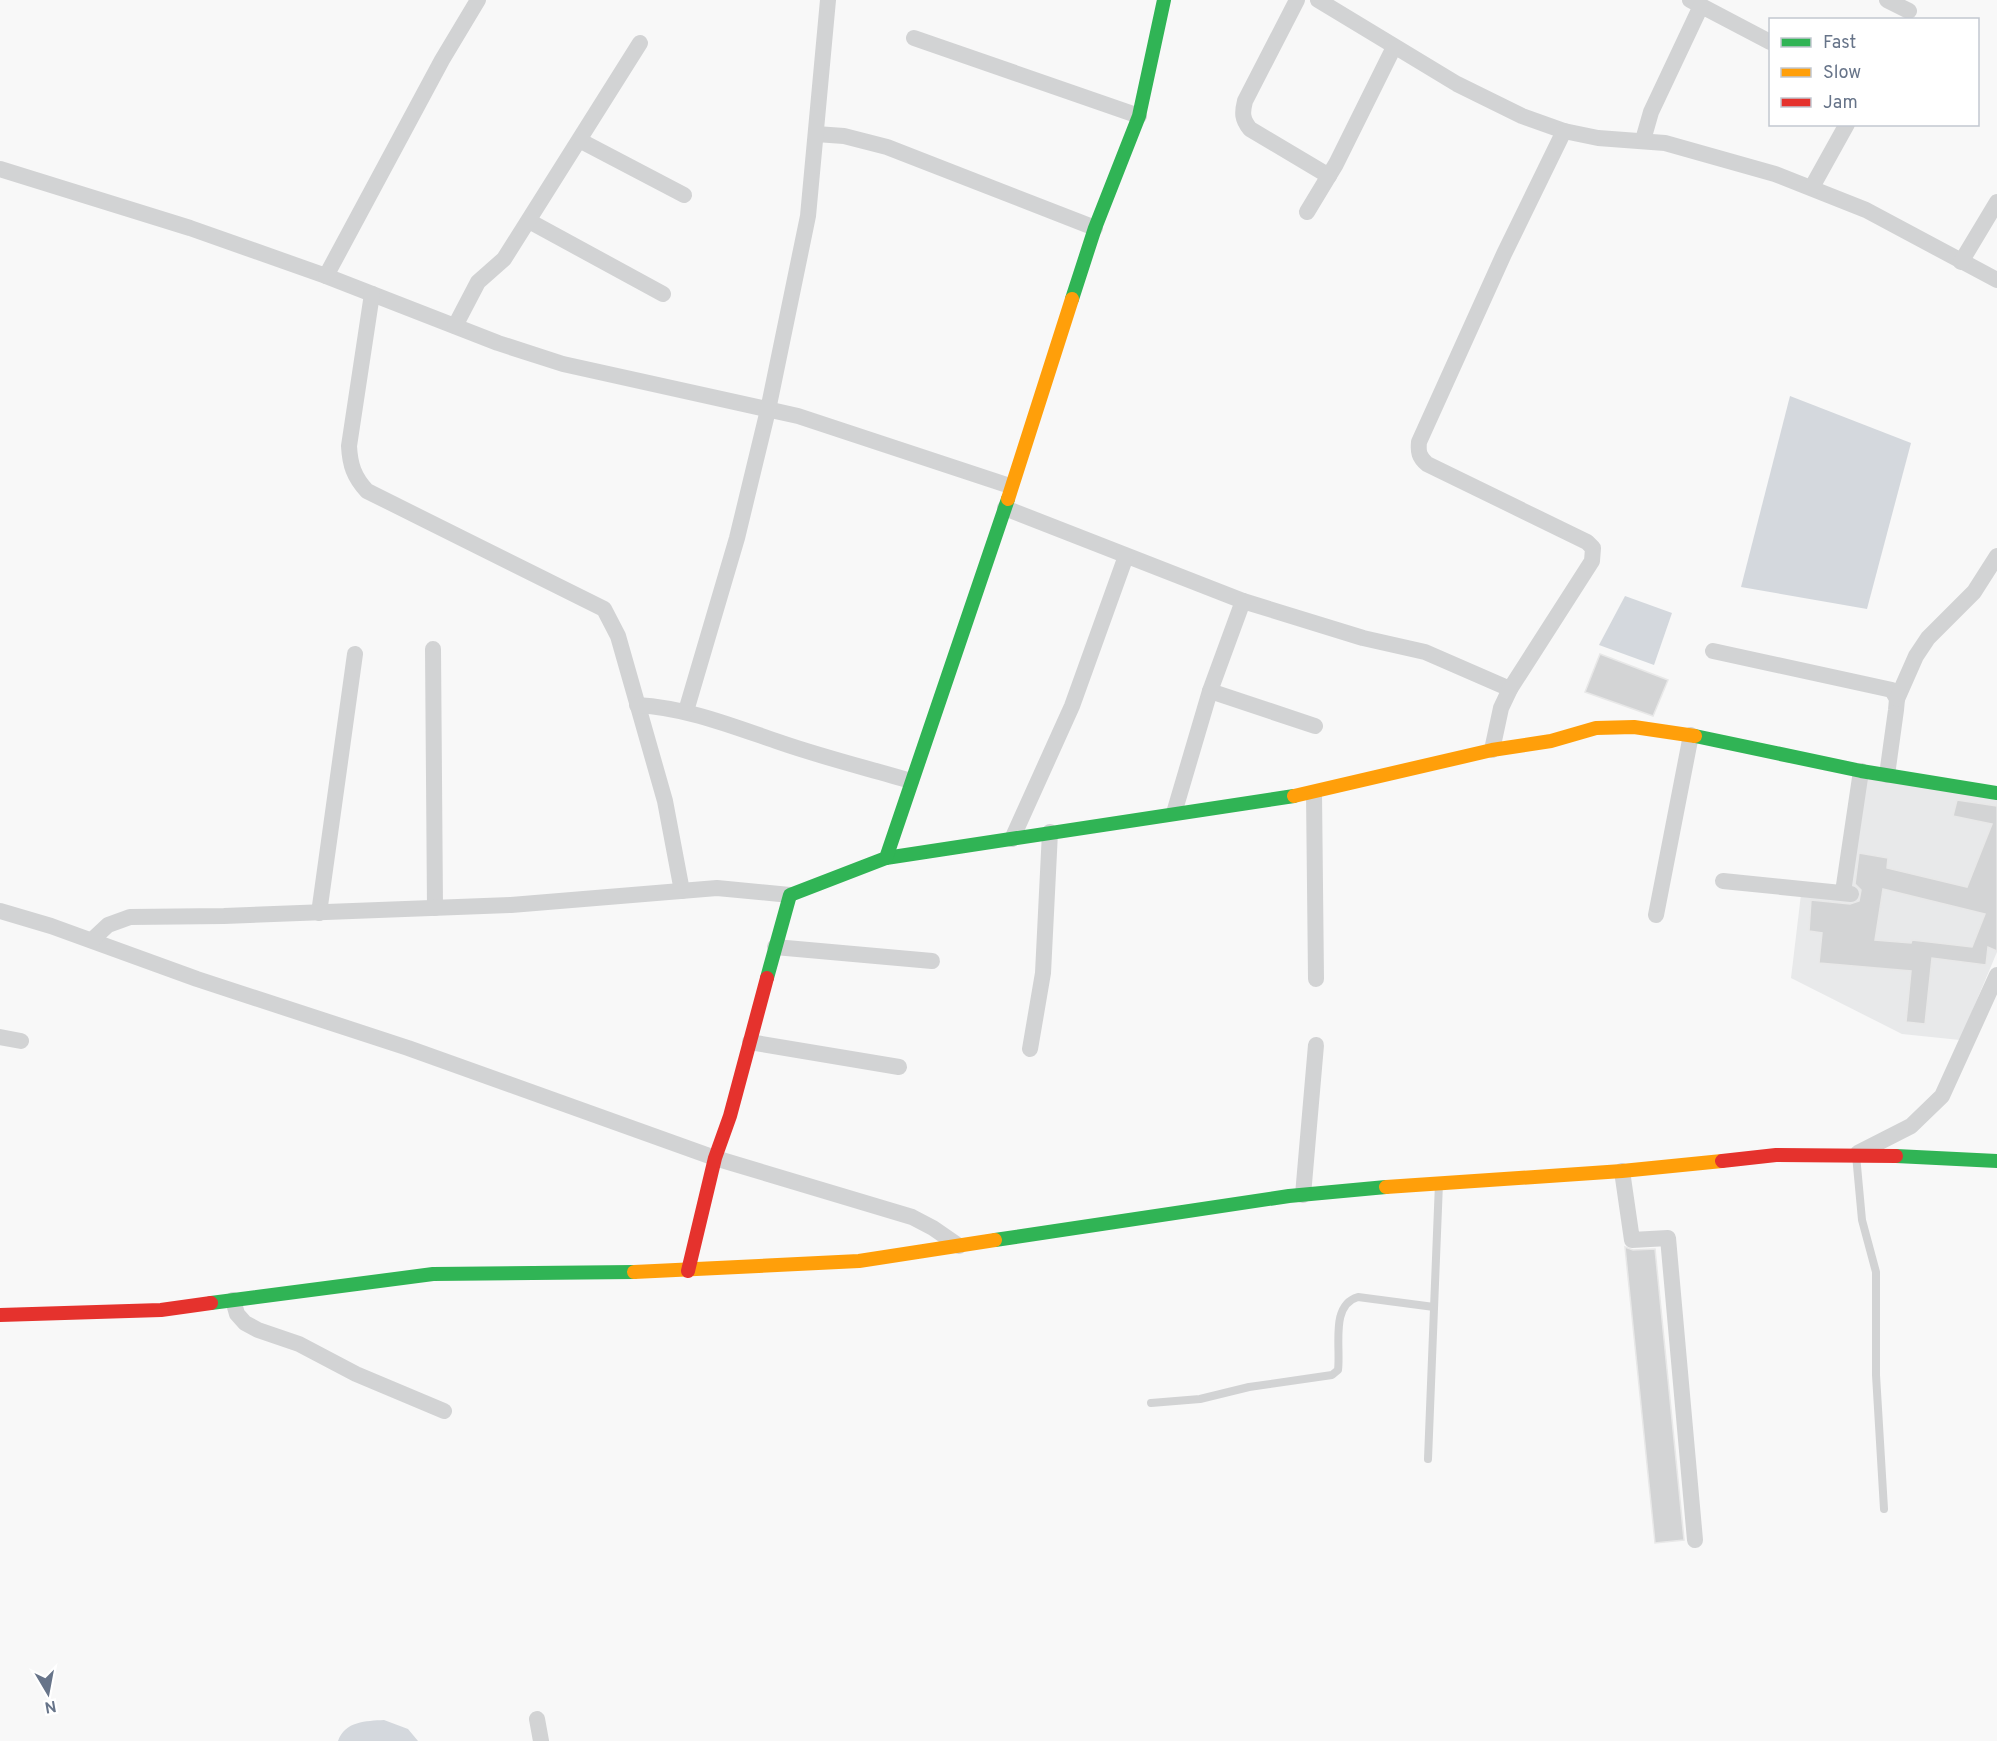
<svg xmlns="http://www.w3.org/2000/svg" width="1997" height="1741" font-family="Overpass,sans-serif">
<style>
.built{fill:#e8e9ea}
.water{fill:#d4d8dd}
.building{fill:#d3d4d5;stroke:#e8e8e8;stroke-width:1.5;fill-rule:evenodd}
.lines{fill:none;stroke-linecap:round;stroke-linejoin:round}
.lane{stroke:#d2d3d4;stroke-width:8}
.street{stroke:#d2d3d4;stroke-width:16}
.fast{stroke:#30b455;stroke-width:14}
.slow{stroke:#ff9f0a;stroke-width:14}
.jam{stroke:#e5322d;stroke-width:14}
</style>
<rect width="100%" height="100%" fill="#f8f8f8"/>
<polygon class="built" points="1865,776 1997,800 1997,952 1960,1040 1902,1034 1791,978 1802,886 1847,889"/>
<g class="water">
<polygon points="1790,396 1911,443 1867,609 1741,587"/>
<polygon points="1625,596 1672,613 1654,665 1599,645"/>
<path d="M 384,1720 L 408,1729 L 418,1741 L 338,1741 C 345,1721 366,1721 384,1720 Z"/>
</g>
<g class="building">
<polygon points="1600,654 1668,680 1653,716 1585,692"/>
<path d="M 1957,800 L 1997,806 L 1997,951 L 1988,947 L 1986,965 L 1932,958 L 1925,1024 L 1906,1022 L 1911,971 L 1819,963 L 1822,933 L 1809,931 L 1811,900 L 1850,904 L 1859,901 L 1861,890 L 1855,884 L 1859,853 L 1888,858 L 1887,868 L 1967,887 L 1992,824 L 1953,816 ZM 1883,889 L 1985,914 L 1972,947 L 1912,940 L 1911,943 L 1875,940 Z"/>
<polygon points="1625,1247 1633,1250 1655,1249 1684,1540 1655,1543"/>
</g>
<g class="lines">
<g class="lane">
<polyline points="1856,1155 1862,1220 1876,1272 1876,1375 1884,1509"/>
<path d="M 1151,1403 L 1200,1399 L 1249,1387 L 1332,1375 L 1338,1370 C 1341,1347 1330,1305 1358,1297 L 1434,1307"/>
<polyline points="1428,1459 1439,1183"/>
</g>
<g class="street">
<path d="M 1297,0 L 1245,101 C 1242,113 1242,119 1250,129 L 1329,176"/>
<polyline points="1318,0 1457,84 1522,116 1564,131 1598,138 1665,143 1775,174 1866,210 1997,280"/>
<polyline points="1690,0 1770,42"/>
<polyline points="1887,0 1909,11"/>
<polyline points="914,38 1139,116"/>
<polyline points="816,134 844,136 887,147 1095,228"/>
<polyline points="1643,140 1651,112 1701,6"/>
<polyline points="581,141 684,195"/>
<polyline points="0,169 190,228 326,276 498,343 563,364 798,416 1010,486"/>
<polyline points="1812,187 1847,124"/>
<polyline points="1307,212 1336,164 1394,47"/>
<polyline points="529,221 663,294"/>
<polyline points="1961,262 1997,202"/>
<polyline points="326,276 442,60 478,0"/>
<path d="M 372,294 L 349,446 C 350,465 354,477 367,491 L 604,609 L 618,636 L 665,801 L 682,891"/>
<polyline points="455,326 478,282 504,259 640,43"/>
<polyline points="1005,508 1243,601 1363,638 1425,652 1510,689"/>
<polyline points="433,649 435,908"/>
<polyline points="1713,651 1892,690 1897,699 1896,710 1887,775"/>
<polyline points="1210,691 1315,726"/>
<polyline points="1897,699 1916,656 1928,638 1974,592 1997,556"/>
<path d="M 637,705 C 688,708 732,726 779,742 C 822,757 867,768 911,781"/>
<polyline points="686,711 737,538 768,410 808,216 828,0"/>
<path d="M 1492,750 L 1501,708 L 1510,689 L 1592,561 L 1593,548 L 1587,542 L 1427,464 C 1419,457 1418,452 1419,442 L 1504,254 L 1564,131"/>
<polyline points="1314,793 1316,979"/>
<polyline points="1174,813 1210,691 1243,601"/>
<polyline points="1012,839 1072,706 1126,556"/>
<polyline points="1723,881 1851,894"/>
<polyline points="1843,892 1861,771"/>
<polyline points="0,911 51,926 197,979 408,1048 715,1158 912,1217 933,1228 959,1246"/>
<polyline points="319,913 355,654"/>
<polyline points="1656,915 1691,735"/>
<polyline points="92,940 108,925 130,917 224,916 511,905 717,888 790,895"/>
<polyline points="775,947 932,961"/>
<polyline points="0,1037 21,1041"/>
<polyline points="750,1042 899,1067"/>
<polyline points="1030,1049 1043,973 1050,832"/>
<polyline points="1858,1153 1911,1126 1942,1096 1997,975"/>
<polyline points="1622,1171 1632,1240 1668,1238 1695,1540"/>
<polyline points="1303,1195 1316,1045"/>
<polyline points="233,1300 237,1314 245,1323 258,1330 299,1344 356,1374 444,1411"/>
<polyline points="537,1719 541,1741"/>
</g>
<g class="fast">
<polyline points="1072,299 1095,228 1139,116 1164,0"/>
<polyline points="1695,736 1861,771 1997,793"/>
<polyline points="886,858 1294,796"/>
<polyline points="767,978 790,895 886,858 1008,499"/>
<polyline points="1896,1156 1997,1161"/>
<polyline points="995,1240 1289,1196 1386,1187"/>
<polyline points="211,1303 433,1274 634,1272"/>
</g>
<g class="slow">
<polyline points="1008,499 1072,299"/>
<polyline points="1294,796 1492,750 1551,741 1596,728 1634,727 1695,736"/>
<polyline points="1386,1187 1622,1171 1722,1161"/>
<polyline points="634,1272 859,1261 995,1240"/>
</g>
<g class="jam">
<polyline points="1722,1161 1776,1155 1896,1156"/>
<polyline points="688,1271 715,1158 730,1116 767,978"/>
<polyline points="0,1315 161,1310 211,1303"/>
</g>
</g>
<rect x="1769" y="18" width="210" height="108" fill="#ffffff" stroke="#c2c7d0" stroke-width="1.5"/>
<rect x="1781" y="38" width="30" height="9" fill="#30b455" stroke="#c2c7d0" stroke-width="1.5"/>
<text x="1823" y="48" font-size="18" fill="#677489">Fast</text>
<rect x="1781" y="68" width="30" height="9" fill="#ff9f0a" stroke="#c2c7d0" stroke-width="1.5"/>
<text x="1823" y="78" font-size="18" fill="#677489">Slow</text>
<rect x="1781" y="98" width="30" height="9" fill="#e5322d" stroke="#c2c7d0" stroke-width="1.5"/>
<text x="1823" y="108" font-size="18" fill="#677489">Jam</text>
<g transform="translate(48 1693) rotate(170)" stroke="#ffffff" stroke-width="4.5" paint-order="stroke">
<path d="M0-4.5L10 22L0 15L-10 22Z" fill="#677489"/>
<text y="-9" font-size="16" font-weight="bold" text-anchor="middle" fill="#677489">N</text>
</g>
</svg>
